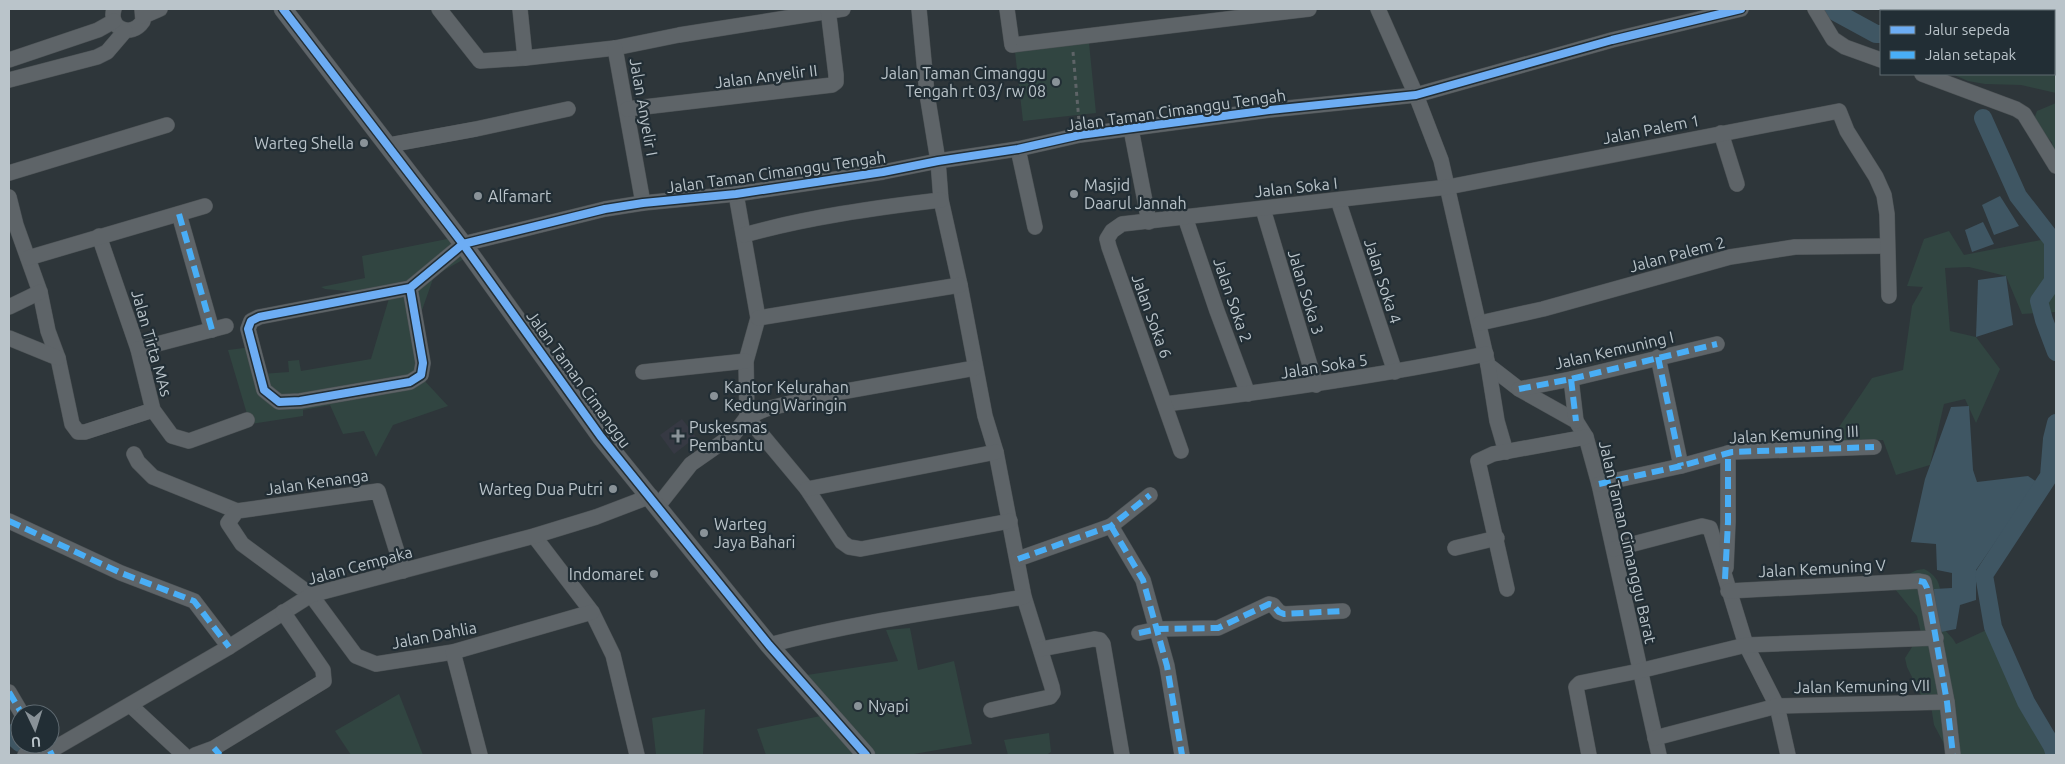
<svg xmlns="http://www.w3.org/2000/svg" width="2065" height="764" font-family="Ubuntu,sans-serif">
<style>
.medical{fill:#363943}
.green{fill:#314541}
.water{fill:#3f5663}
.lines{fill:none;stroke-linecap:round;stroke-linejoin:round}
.stream{stroke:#3f5663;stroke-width:5}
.canal{stroke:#3f5663;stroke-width:18}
.minor-casing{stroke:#4c5255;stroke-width:16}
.tertiary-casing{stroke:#4c5255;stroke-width:19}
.path{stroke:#5e6467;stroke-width:3;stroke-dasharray:4 4;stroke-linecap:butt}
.minor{stroke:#5e6468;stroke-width:15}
.tertiary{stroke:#5e6468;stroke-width:18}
.quiet{stroke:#49aef6;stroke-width:6;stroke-dasharray:12 6;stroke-linecap:butt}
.cycleway-casing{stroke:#222e35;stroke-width:11}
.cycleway{stroke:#6dadf4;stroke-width:8}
.poi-dot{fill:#899298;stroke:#222e35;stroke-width:2}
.labels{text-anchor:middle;stroke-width:4.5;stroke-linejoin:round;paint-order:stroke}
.poi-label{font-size:16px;fill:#bac4ca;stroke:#222e35;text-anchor:start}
.street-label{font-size:16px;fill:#bac4ca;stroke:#222e35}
</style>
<rect width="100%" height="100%" fill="#2e363a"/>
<polygon class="medical" points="682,419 696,437 674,454 660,435"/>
<g class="green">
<polygon points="2024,9 2056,9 2056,93 2021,85 1985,84 1968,81 1952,74 2054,74 2054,11 2023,11"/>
<polygon points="1089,43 1096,113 1023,121 1015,52"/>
<polygon points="2056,103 2056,178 2052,142 2038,128 2034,119 2037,111"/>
<polygon points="1949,231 1964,255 2056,237 2056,312 2022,314 2006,276 1969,267 1945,268 1950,331 1976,337 2000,369 1976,423 1965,399 1944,404 1930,465 1896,475 1883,440 1831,443 1839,427 1872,378 1903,370 1912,306 1923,287 1907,286 1924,239"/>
<polygon points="452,238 466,258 434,276 415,330 422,378 448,406 393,425 376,457 364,431 343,434 330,405 303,410 303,416 250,424 228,350 259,346 261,374 289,372 288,361 299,360 301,371 371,359 390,295 325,289 321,287 365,278 362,256"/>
<path d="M 1924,569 C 1951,582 1935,606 1942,625 C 1945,632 1953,637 1956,644 L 1993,627 L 2019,686 L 2041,728 L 2056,733 L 2056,755 L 1950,755 L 1934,725 L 1930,699 L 1922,697 L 1907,667 L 1905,658 L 1921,633 L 1917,616 L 1895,589 L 1896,580 L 1917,570 Z"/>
<polygon points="910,628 918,670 954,661 972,744 908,755 766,755 757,729 840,712 807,675 898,661 886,630"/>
<polygon points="399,694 423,755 351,755 335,731"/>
<polygon points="705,709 703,755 656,755 652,718"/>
<polygon points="1049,733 1051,752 1046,755 1008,755 1004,740"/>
</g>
<g class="water">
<polygon points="2000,196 2019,226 1994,235 1982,205"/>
<polygon points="1983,222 1994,244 1972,252 1965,230"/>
<polygon points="2006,276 2013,325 1976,337 1978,280"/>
<polygon points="1969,406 1973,470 1977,482 2028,476 2037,482 1976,570 1976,600 1960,605 1956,629 1941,632 1935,615 1934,589 1952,588 1952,573 1937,570 1936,544 1911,542 1925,479 1951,407"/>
</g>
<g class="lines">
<polyline class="stream" points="9,738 16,739"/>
<g class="canal">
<polyline points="1830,9 1876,34 1881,34"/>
<polyline points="1983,118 2018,196 2053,241 2053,281 2039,301 2044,320 2056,352"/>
<polyline points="9,733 20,743"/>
<polyline points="2055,755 2052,746 2026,702 1993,627 1984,575 2049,476 2052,439 2056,423"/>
</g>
<g class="minor-casing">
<g id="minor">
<path d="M 114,9 C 108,28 131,39 143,21 L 142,9"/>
<polyline points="439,9 480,61 525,58"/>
<polyline points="520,9 525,58 615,48 679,35 843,9"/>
<polyline points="919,9 927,94 938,161 941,200 960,285 985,416 996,452 1024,597 1052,687 1053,693 1050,697 991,710"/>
<polyline points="1007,9 1012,45 1309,9"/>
<polyline points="1378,9 1416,95 1441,160 1488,365 1519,389 1576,421 1586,437 1599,484 1659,755"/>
<polyline points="1815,9 1833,39 1845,47 1881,60"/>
<polyline points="144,16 160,9"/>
<polyline points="615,48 643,203"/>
<polyline points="9,60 98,30 114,21"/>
<polyline points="1922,74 2016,109 2024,114 2056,166"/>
<polyline points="9,80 97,57 107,52 125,31"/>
<polyline points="627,109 832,85 836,82 836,75 828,9"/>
<polyline points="1131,129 1149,222"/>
<polyline points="1721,133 1737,184"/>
<polyline points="389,145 476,129 568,109"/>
<polyline points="1018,149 1035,227"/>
<polyline points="9,173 167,125"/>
<polyline points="736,194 758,318 746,361 747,417 807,489 842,542 849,547 861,549 1010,521"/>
<polyline points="9,197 16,225 40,292 48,331 58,358 72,424 78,432 85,432 153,410"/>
<polyline points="1338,200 1395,372"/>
<polyline points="1263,209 1316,385"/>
<polyline points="179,214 212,330"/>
<polyline points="1185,217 1217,311 1248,394"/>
<path d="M 744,235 C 808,217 874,208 941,200"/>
<polyline points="99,236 138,349 153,410 172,436 189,441 247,420"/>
<polyline points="28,258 205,206"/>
<polyline points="410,288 423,363 421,375 410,382 300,401 279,402 264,390 248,329 251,321 259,317 410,288 463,244 605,209 643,203 736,194 883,172 938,161 1018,149 1080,135 1269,110 1416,95 1612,40 1741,9"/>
<polyline points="9,307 40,292"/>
<polyline points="758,318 960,285"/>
<polyline points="1480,323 1543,309 1730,257 1795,247 1887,246"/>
<polyline points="9,338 58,358"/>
<polyline points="138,349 226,326"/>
<polyline points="1658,357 1681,466"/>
<polyline points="1488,365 1497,421 1506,452"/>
<polyline points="643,372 746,361"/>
<polyline points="1571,379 1576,421"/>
<polyline points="1519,389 1571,379 1717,344"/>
<path d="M 1165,404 C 1273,391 1380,376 1486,354"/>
<polyline points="1181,451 1109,247 1107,239 1112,231 1122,224 1448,187 1839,111 1847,131 1876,177 1884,195 1887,214 1889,296"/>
<polyline points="134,454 138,462 153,477 237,511"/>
<polyline points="1599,484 1681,466 1732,452 1874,447"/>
<polyline points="807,489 996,452"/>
<polyline points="658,506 691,464 734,434 747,417 766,409 824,395 975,368"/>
<polyline points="9,521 121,573 194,601 229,647"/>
<polyline points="1111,526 1143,580 1167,666 1182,755"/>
<polyline points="534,536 592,612 613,655 637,755"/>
<polyline points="1455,548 1497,538"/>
<polyline points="1614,549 1702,526 1710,528 1746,645 1777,706 1788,755"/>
<polyline points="1018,559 1111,526 1150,495"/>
<polyline points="1726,568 1728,522 1728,453"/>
<polyline points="403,571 378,491 237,511 228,523 242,544 311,595 356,656 376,664 453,652 592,612"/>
<polyline points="1507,589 1478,461 1493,454 1586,437"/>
<polyline points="1728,591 1919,581 1924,582 1947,702 1953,755"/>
<polyline points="1139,633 1158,629 1218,628 1269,604 1273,605 1279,612 1284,614 1343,611"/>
<path d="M 769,645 C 852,623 939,611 1024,597"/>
<polyline points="1041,649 1094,639 1100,640 1103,644 1122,755"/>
<polyline points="453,652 480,755"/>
<polyline points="9,692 22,714"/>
<polyline points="130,705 184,755"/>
<polyline points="1655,738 1777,706 1947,702"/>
<polyline points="50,751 229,647 311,595 534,536 596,517 651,496"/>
<polyline points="25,755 44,745 52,755"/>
<polyline points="195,755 214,748 324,681 323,670 283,612"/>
<polyline points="1589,755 1576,687 1580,683 1639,671 1746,645 1936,638"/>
</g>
</g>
<g class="tertiary-casing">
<polyline id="tertiary" points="283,9 463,244 601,437 769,645 866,755"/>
</g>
<polyline class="path" points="1073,52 1079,121"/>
<use href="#minor" class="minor"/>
<use href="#tertiary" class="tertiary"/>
<g class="quiet">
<polyline points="179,214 212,330"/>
<polyline points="1658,357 1681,466"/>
<polyline points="1571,379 1576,421"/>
<polyline points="1519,389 1571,379 1717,344"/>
<polyline points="1599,484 1681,466 1732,452 1874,447"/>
<polyline points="9,521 121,573 194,601 229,647"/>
<polyline points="1111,526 1143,580 1167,666 1182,755"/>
<polyline points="1018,559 1111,526 1150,495"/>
<polyline points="1725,579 1728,522 1728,453"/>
<polyline points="1919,581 1924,582 1927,588 1947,702 1953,755"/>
<polyline points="1139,633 1158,629 1218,628 1269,604 1273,605 1279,612 1284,614 1343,611"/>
<polyline points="9,692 22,714"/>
<polyline points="43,744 44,745"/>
<polyline points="214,748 220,755"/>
<polyline points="50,751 52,755"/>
</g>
<g class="cycleway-casing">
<g id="cycleway">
<polyline points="283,9 463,244 601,437 769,645 866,755"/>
<polyline points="410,288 423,363 421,375 410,382 300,401 279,402 264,390 248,329 251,321 259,317 410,288 463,244 605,209 643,203 736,194 883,172 938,161 1018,149 1080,135 1269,110 1416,95 1612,40 1741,9"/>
</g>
</g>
<use href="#cycleway" class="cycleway"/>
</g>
<g class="poi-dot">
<circle cx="1056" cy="82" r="5"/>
<circle cx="364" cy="143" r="5"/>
<circle cx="1074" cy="194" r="5"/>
<circle cx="478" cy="196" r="5"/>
<circle cx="714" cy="396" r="5"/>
<path d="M675.5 428.5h5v5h5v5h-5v5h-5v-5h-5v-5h5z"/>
<circle cx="613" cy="489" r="5"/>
<circle cx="704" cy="533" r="5"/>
<circle cx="654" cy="574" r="5"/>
<circle cx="858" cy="706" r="5"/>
</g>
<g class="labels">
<g class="poi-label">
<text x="1046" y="79" text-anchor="end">Jalan Taman Cimanggu<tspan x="1046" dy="18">Tengah rt 03/ rw 08</tspan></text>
<text x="354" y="149" text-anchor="end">Warteg Shella</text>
<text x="1084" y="191">Masjid<tspan x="1084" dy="18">Daarul Jannah</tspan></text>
<text x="488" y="202">Alfamart</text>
<text x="724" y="393">Kantor Kelurahan<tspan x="724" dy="18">Kedung Waringin</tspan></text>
<text x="689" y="433">Puskesmas<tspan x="689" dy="18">Pembantu</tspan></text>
<text x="603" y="495" text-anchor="end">Warteg Dua Putri</text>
<text x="714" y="530">Warteg<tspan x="714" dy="18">Jaya Bahari</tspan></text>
<text x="644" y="580" text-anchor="end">Indomaret</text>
<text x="868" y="712">Nyapi</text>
</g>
<g class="street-label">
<text transform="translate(766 76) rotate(-7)" y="6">Jalan Anyelir II</text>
<text transform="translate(644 107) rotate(80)" y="6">Jalan Anyelir I</text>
<text transform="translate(1176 110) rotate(-8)" y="6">Jalan Taman Cimanggu Tengah</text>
<text transform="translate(1651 129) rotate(-11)" y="6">Jalan Palem 1</text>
<text transform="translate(776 172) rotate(-8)" y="6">Jalan Taman Cimanggu Tengah</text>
<text transform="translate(1296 187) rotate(-6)" y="6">Jalan Soka I</text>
<text transform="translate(1677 254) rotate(-15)" y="6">Jalan Palem 2</text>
<text transform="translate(1383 281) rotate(72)" y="6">Jalan Soka 4</text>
<text transform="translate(1306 292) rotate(73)" y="6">Jalan Soka 3</text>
<text transform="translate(1233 300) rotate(71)" y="6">Jalan Soka 2</text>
<text transform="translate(1152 316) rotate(70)" y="6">Jalan Soka 6</text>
<text transform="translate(152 343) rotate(74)" y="6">Jalan Tirta MAs</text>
<text transform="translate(1614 350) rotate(-13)" y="6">Jalan Kemuning I</text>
<text transform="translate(1324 366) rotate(-9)" y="6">Jalan Soka 5</text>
<text transform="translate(579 379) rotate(54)" y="6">Jalan Taman Cimanggu</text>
<text transform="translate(1794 434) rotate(-3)" y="6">Jalan Kemuning III</text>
<text transform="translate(317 482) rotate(-8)" y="6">Jalan Kenanga</text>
<text transform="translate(1628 542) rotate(77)" y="6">Jalan Taman Cimanggu Barat</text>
<text transform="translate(360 565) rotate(-15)" y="6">Jalan Cempaka</text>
<text transform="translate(1822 568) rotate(-3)" y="6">Jalan Kemuning V</text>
<text transform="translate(434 635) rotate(-11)" y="6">Jalan Dahlia</text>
<text transform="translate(1862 686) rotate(-1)" y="6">Jalan Kemuning VII</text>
</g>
</g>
<rect width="2065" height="764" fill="none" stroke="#bac4ca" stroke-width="20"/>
<rect x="1880" y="10" width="175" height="65" fill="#222e35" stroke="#5f6a71"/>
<rect x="1890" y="26" width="25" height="8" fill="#6dadf4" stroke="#5f6a71"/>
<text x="1925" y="35" font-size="15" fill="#bac4ca">Jalur sepeda</text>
<rect x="1890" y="51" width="25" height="8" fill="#49aef6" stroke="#5f6a71"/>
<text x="1925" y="60" font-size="15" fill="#bac4ca">Jalan setapak</text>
<g transform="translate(35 729) rotate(176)"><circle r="24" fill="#222e35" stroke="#5f6a71"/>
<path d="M0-4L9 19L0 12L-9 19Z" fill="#899298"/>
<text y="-8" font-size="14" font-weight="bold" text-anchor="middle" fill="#bac4ca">U</text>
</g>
</svg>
